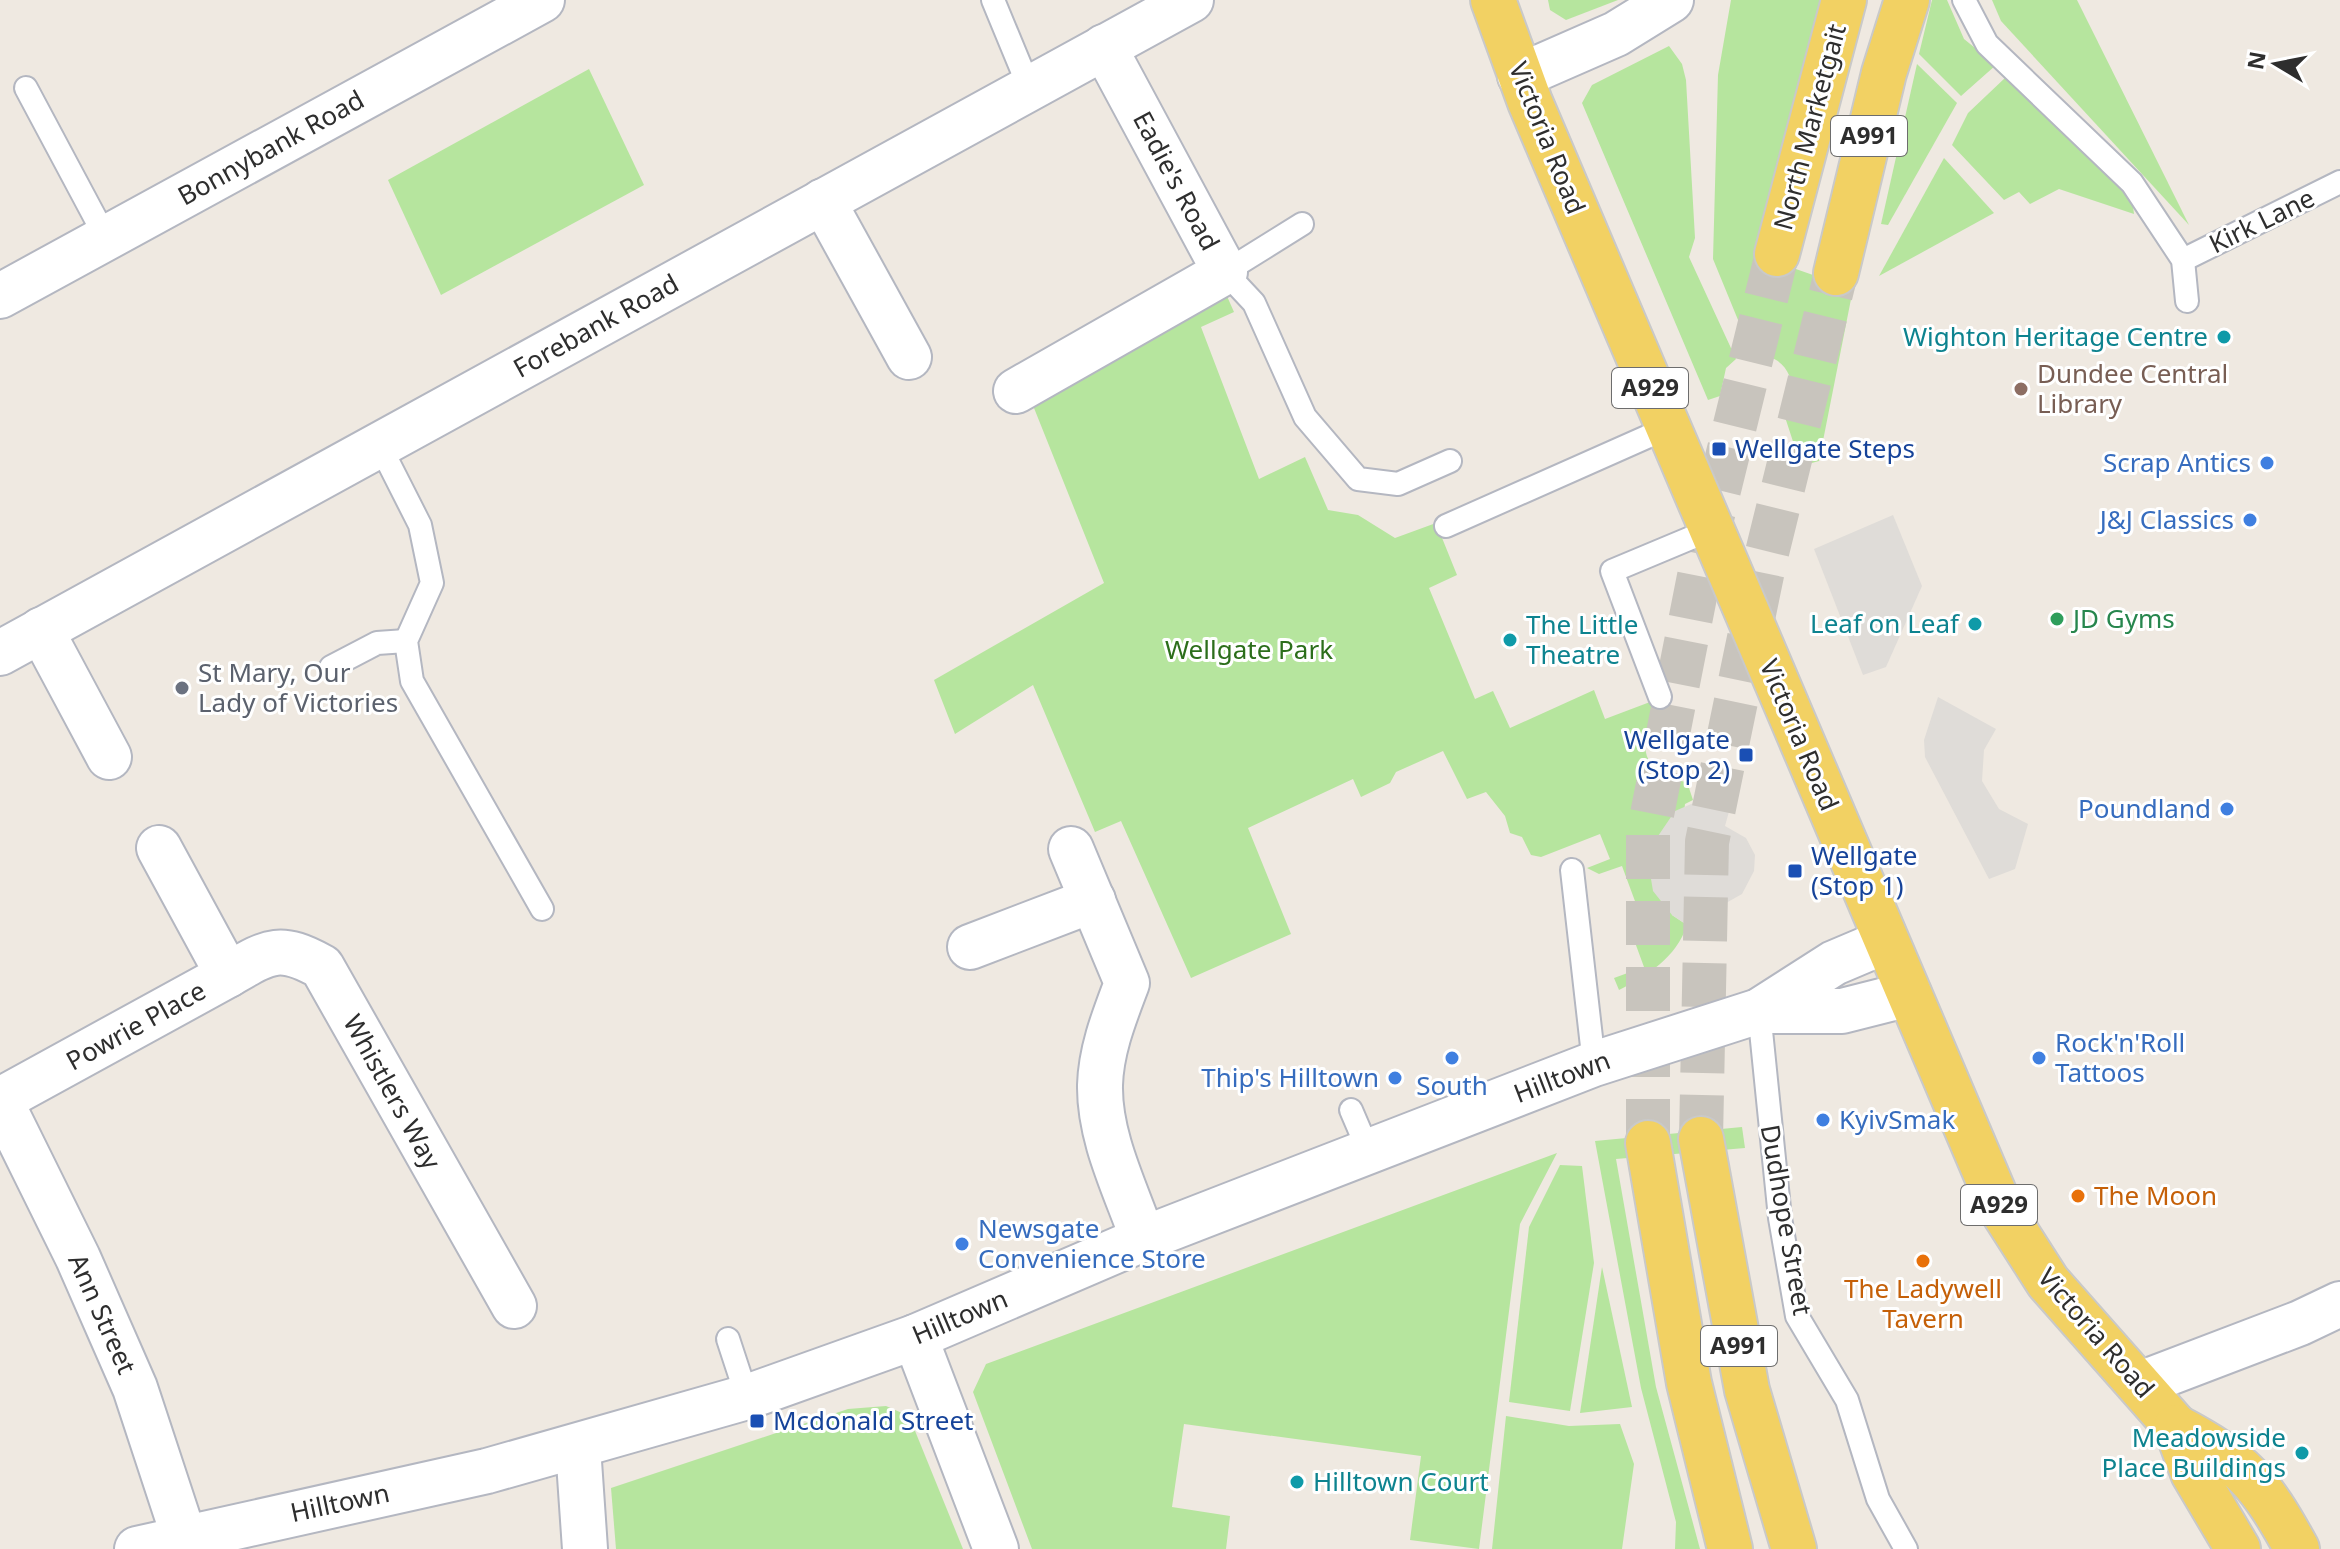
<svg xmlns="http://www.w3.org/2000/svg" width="2340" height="1549" font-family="'Noto Sans',sans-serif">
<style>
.green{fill:#b6e59e}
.plaza{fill:#dfdcd8}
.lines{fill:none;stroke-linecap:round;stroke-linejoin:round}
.primary-tunnel{stroke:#c8c4bd;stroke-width:44;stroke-dasharray:44 22;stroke-linecap:butt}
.lane-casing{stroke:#b4b7c1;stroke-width:26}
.street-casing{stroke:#b4b7c1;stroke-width:48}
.secondary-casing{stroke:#b4b7c1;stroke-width:48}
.primary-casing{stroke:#c9c9c9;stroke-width:48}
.lane{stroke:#fff;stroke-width:22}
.street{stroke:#fff;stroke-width:44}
.secondary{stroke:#fff;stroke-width:44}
.primary{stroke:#f2d163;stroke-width:44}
.culture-dot{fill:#0f9aa8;stroke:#fff;stroke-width:3}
.education-dot{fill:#8d6e63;stroke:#fff;stroke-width:3}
.transit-dot{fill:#1a4fb4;stroke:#fff;stroke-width:3}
.shop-dot{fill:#3f7fe0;stroke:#fff;stroke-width:3}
.leisure-dot{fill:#2e9e5b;stroke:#fff;stroke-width:3}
.worship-dot{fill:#6b7280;stroke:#fff;stroke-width:3}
.food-dot{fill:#e8710a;stroke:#fff;stroke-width:3}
.labels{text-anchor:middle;stroke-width:6;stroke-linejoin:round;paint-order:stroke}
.shield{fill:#fff;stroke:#6d6d6d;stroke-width:2}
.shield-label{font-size:24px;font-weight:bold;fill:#2e2e2e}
.street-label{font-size:26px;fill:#2e2e2e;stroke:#fff}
.culture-label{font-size:26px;fill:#0d838f;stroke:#fff;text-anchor:end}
.education-label{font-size:26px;fill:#785e54;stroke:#fff;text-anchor:start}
.transit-label{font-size:26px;fill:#164399;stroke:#fff;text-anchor:start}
.shop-label{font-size:26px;fill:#366cbe;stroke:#fff;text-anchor:end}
.leisure-label{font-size:26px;fill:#27864d;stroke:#fff;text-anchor:start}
.park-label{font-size:26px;fill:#2c6e1b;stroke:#fff}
.worship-label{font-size:26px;fill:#5b616d;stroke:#fff;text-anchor:start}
.food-label{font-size:26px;fill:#c56008;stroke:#fff;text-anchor:start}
</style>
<rect width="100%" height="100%" fill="#efe9e1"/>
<g class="green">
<polygon points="1548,0 1618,0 1566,20 1550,10"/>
<path d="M 1731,0 L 1822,0 L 1756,255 L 1853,289 L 1819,461 L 1801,466 L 1785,417 L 1795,398 C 1791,370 1782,355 1752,354 L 1713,259 L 1718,75 Z"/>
<polygon points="1932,0 1947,0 1964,39 1996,65 1961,96 1919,54"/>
<polygon points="1992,0 2077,0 2189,225 2001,21"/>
<polygon points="1669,46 1682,64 1686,80 1695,238 1689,257 1736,359 1726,368 1720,396 1708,400 1582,103 1592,85"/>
<polygon points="1917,64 1957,103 1888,225 1881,224"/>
<polygon points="589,69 644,185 441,295 388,180"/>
<polygon points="2006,77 2132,199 2134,214 2059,189 2030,204 2019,192 2004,200 1952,145 1968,113"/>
<polygon points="1944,158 1994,213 1879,276"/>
<path d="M 1226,294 L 1234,312 L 1201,327 L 1259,479 L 1305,457 L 1328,510 L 1358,515 L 1395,538 L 1436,523 L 1457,575 L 1429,588 L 1475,699 L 1493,691 L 1510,728 L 1594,690 L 1605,719 L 1650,702 L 1657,716 C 1632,748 1649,778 1687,782 L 1693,800 L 1685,804 L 1672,915 L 1687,925 C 1676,958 1648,975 1619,990 L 1614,978 L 1644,967 L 1626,918 L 1639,912 L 1622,866 L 1599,874 L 1587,868 L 1610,859 L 1600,834 L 1541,857 L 1531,855 L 1522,837 L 1510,833 L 1505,816 L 1486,792 L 1467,799 L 1443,751 L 1396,772 L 1390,783 L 1361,797 L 1353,779 L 1248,828 L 1291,934 L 1191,978 L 1121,821 L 1095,832 L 1033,685 L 955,734 L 934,680 L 1104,583 L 1030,398 Z"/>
<polygon points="1742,1127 1745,1148 1616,1159 1656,1387 1700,1549 1675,1549 1676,1522 1641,1388 1595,1141"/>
<polygon points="1557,1153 1520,1224 1479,1549 1410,1540 1421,1456 1184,1424 1172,1507 1230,1516 1226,1549 1032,1549 973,1392 986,1364"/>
<polygon points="1560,1165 1582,1166 1594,1263 1570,1411 1509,1402 1529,1227"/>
<polygon points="1602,1267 1632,1407 1580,1413"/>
<polygon points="886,1406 909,1416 963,1549 616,1549 611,1488 848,1409"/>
<polygon points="1506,1416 1569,1426 1620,1424 1634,1464 1622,1549 1492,1549"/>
</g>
<g class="plaza">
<polygon points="1893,515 1922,586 1886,667 1863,675 1814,549"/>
<polygon points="1938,697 1996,729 1984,750 1982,781 1999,809 2028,824 2015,869 1989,879 1925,757 1924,740"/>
<polygon points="1712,795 1733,797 1725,826 1746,838 1755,855 1754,871 1742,894 1687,925 1672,915 1653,891 1649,867 1656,839 1675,811"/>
</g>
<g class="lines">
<g class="primary-tunnel">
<polyline points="1701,1139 1707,842 1764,565 1836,273"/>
<polyline points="1648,1143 1648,835 1704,551 1777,254"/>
</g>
<g class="lane-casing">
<g id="lane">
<polyline points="993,0 1029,87"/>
<polyline points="1964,0 1987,44 2132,183 2183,260 2187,301"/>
<polyline points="26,88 106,238"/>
<polyline points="1302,224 1225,272 1254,303 1305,417 1358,479 1398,484 1450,461"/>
<polyline points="2183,260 2340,182"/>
<polyline points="380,446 420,525 432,583 406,641 412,681 542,909"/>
<polyline points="1446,526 1667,428"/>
<polyline points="331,667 377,643 406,641"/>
<polyline points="1660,697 1612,571 1710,530"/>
<polyline points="1572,870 1594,1064"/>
<polyline points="1759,1011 1780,1218 1797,1316 1847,1400 1878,1499 1906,1549"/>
<polyline points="1351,1110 1369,1152"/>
<polyline points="728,1339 747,1397"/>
</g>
</g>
<g class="street-casing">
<g id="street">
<polyline points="1520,76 1616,34 1671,0"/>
<polyline points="823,201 909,357"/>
<polyline points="0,296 542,0"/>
<polyline points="1016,391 1225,272 1104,47"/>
<polyline points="41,630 109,757"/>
<polyline points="0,653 1191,0"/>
<path d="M 1071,849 L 1127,983 C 1115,1015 1101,1049 1100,1085 C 1099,1138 1126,1190 1143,1239"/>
<polyline points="970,947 1093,900"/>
<path d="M 228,975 C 269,951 279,943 322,967 L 514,1306"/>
<polyline points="0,1100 78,1258 135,1388 184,1537"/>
<polyline points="0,1100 228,975 159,848"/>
<polyline points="915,1337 996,1549"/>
<polyline points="578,1447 585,1549"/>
</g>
</g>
<g class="secondary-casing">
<g id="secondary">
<polyline points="1759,1011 1842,1011 1909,994"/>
<polyline points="2140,1384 2300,1323 2340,1304"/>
<polyline points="137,1549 487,1471 747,1397 915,1337 1143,1239 1594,1064 1759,1011 1834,963 1886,941"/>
</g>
</g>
<g class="primary-casing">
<g id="primary">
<polyline points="1493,0 1530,102 2000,1207 2048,1282 2176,1427 2193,1473 2238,1549"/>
<polyline points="1777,254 1844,0"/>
<polyline points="1836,273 1884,73 1907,0"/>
<polyline points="1701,1139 1747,1390 1794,1549"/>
<polyline points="1648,1143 1689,1383 1730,1549"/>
<path d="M 2176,1427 C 2244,1463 2260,1482 2297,1549"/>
</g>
</g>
<use href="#lane" class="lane"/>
<use href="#street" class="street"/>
<use href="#secondary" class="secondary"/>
<use href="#primary" class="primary"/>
</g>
<g class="culture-dot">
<circle cx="2224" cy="337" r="8"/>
<circle cx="1975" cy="624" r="8"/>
<circle cx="1510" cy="640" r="8"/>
<circle cx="2302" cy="1453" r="8"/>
<circle cx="1297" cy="1482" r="8"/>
</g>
<circle class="education-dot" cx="2021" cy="389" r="8"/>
<g class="transit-dot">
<rect x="1711" y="441" width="16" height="16" rx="4"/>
<rect x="1738" y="747" width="16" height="16" rx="4"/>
<rect x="1787" y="863" width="16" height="16" rx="4"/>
<rect x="749" y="1413" width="16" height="16" rx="4"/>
</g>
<g class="shop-dot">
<circle cx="2267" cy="463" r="8"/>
<circle cx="2250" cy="520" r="8"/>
<circle cx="2227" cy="809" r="8"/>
<circle cx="1452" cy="1058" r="8"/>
<circle cx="2039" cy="1058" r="8"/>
<circle cx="1395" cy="1078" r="8"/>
<circle cx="1823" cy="1120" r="8"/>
<circle cx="962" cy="1244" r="8"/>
</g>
<circle class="leisure-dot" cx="2057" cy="619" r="8"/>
<circle class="worship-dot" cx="182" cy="688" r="8"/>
<g class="food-dot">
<circle cx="2078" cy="1196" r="8"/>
<circle cx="1923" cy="1261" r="8"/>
</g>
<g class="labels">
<g class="shield">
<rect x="1831" y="116" width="76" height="40" rx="6"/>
<rect x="1612" y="368" width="76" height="40" rx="6"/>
<rect x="1961" y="1185" width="76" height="40" rx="6"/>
<rect x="1701" y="1326" width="76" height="40" rx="6"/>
</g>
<g class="shield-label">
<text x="1869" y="144">A991</text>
<text x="1650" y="396">A929</text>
<text x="1999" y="1213">A929</text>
<text x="1739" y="1354">A991</text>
</g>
<g class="street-label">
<text transform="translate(1810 127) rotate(-75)" y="9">North Marketgait</text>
<text transform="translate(1547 138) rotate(68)" y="9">Victoria Road</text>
<text transform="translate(271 148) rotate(-29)" y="9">Bonnybank Road</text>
<text transform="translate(1176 181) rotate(62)" y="9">Eadie's Road</text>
<text transform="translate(2262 221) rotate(-26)" y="9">Kirk Lane</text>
<text transform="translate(596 326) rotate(-29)" y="9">Forebank Road</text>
<text transform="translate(1799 735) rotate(67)" y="9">Victoria Road</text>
<text transform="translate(136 1026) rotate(-29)" y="9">Powrie Place</text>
<text transform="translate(1562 1077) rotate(-21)" y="9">Hilltown</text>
<text transform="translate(392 1092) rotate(61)" y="9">Whistlers Way</text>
<text transform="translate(1786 1220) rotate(80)" y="9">Dudhope Street</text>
<text transform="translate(102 1314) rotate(66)" y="9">Ann Street</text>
<text transform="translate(960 1317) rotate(-23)" y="9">Hilltown</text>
<text transform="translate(2096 1333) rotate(49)" y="9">Victoria Road</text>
<text transform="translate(340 1503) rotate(-12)" y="9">Hilltown</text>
</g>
<g class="culture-label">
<text x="2208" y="346">Wighton Heritage Centre</text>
<text x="1959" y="633">Leaf on Leaf</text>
<text x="1526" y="634" text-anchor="start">The Little<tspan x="1526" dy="30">Theatre</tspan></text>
<text x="2286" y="1447">Meadowside<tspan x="2286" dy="30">Place Buildings</tspan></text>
<text x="1313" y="1491" text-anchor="start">Hilltown Court</text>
</g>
<g class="education-label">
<text x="2037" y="383">Dundee Central<tspan x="2037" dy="30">Library</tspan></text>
</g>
<g class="transit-label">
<text x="1735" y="458">Wellgate Steps</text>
<text x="1730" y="749" text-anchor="end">Wellgate<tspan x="1730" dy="30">(Stop 2)</tspan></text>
<text x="1811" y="865">Wellgate<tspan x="1811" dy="30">(Stop 1)</tspan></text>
<text x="773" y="1430">Mcdonald Street</text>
</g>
<g class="shop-label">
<text x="2251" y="472">Scrap Antics</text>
<text x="2234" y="529">J&amp;J Classics</text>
<text x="2211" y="818">Poundland</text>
<text x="2055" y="1052" text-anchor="start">Rock'n'Roll<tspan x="2055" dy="30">Tattoos</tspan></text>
<text x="1379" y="1087">Thip's Hilltown</text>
<text x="1452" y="1095" text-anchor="middle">South</text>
<text x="1839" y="1129" text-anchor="start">KyivSmak</text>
<text x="978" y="1238" text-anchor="start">Newsgate<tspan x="978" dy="30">Convenience Store</tspan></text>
</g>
<g class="leisure-label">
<text x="2073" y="628">JD Gyms</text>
</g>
<g class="park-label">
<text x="1249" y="659">Wellgate Park</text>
</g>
<g class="worship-label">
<text x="198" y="682">St Mary, Our<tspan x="198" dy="30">Lady of Victories</tspan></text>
</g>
<g class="food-label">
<text x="2094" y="1205">The Moon</text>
<text x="1923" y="1298" text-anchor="middle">The Ladywell<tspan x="1923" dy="30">Tavern</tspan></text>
</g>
</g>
<g transform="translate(2276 64) rotate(280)" stroke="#ffffff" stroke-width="6" paint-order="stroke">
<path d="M0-6L14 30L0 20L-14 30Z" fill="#2e2e2e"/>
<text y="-12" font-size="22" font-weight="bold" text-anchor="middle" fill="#2e2e2e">N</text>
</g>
</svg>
